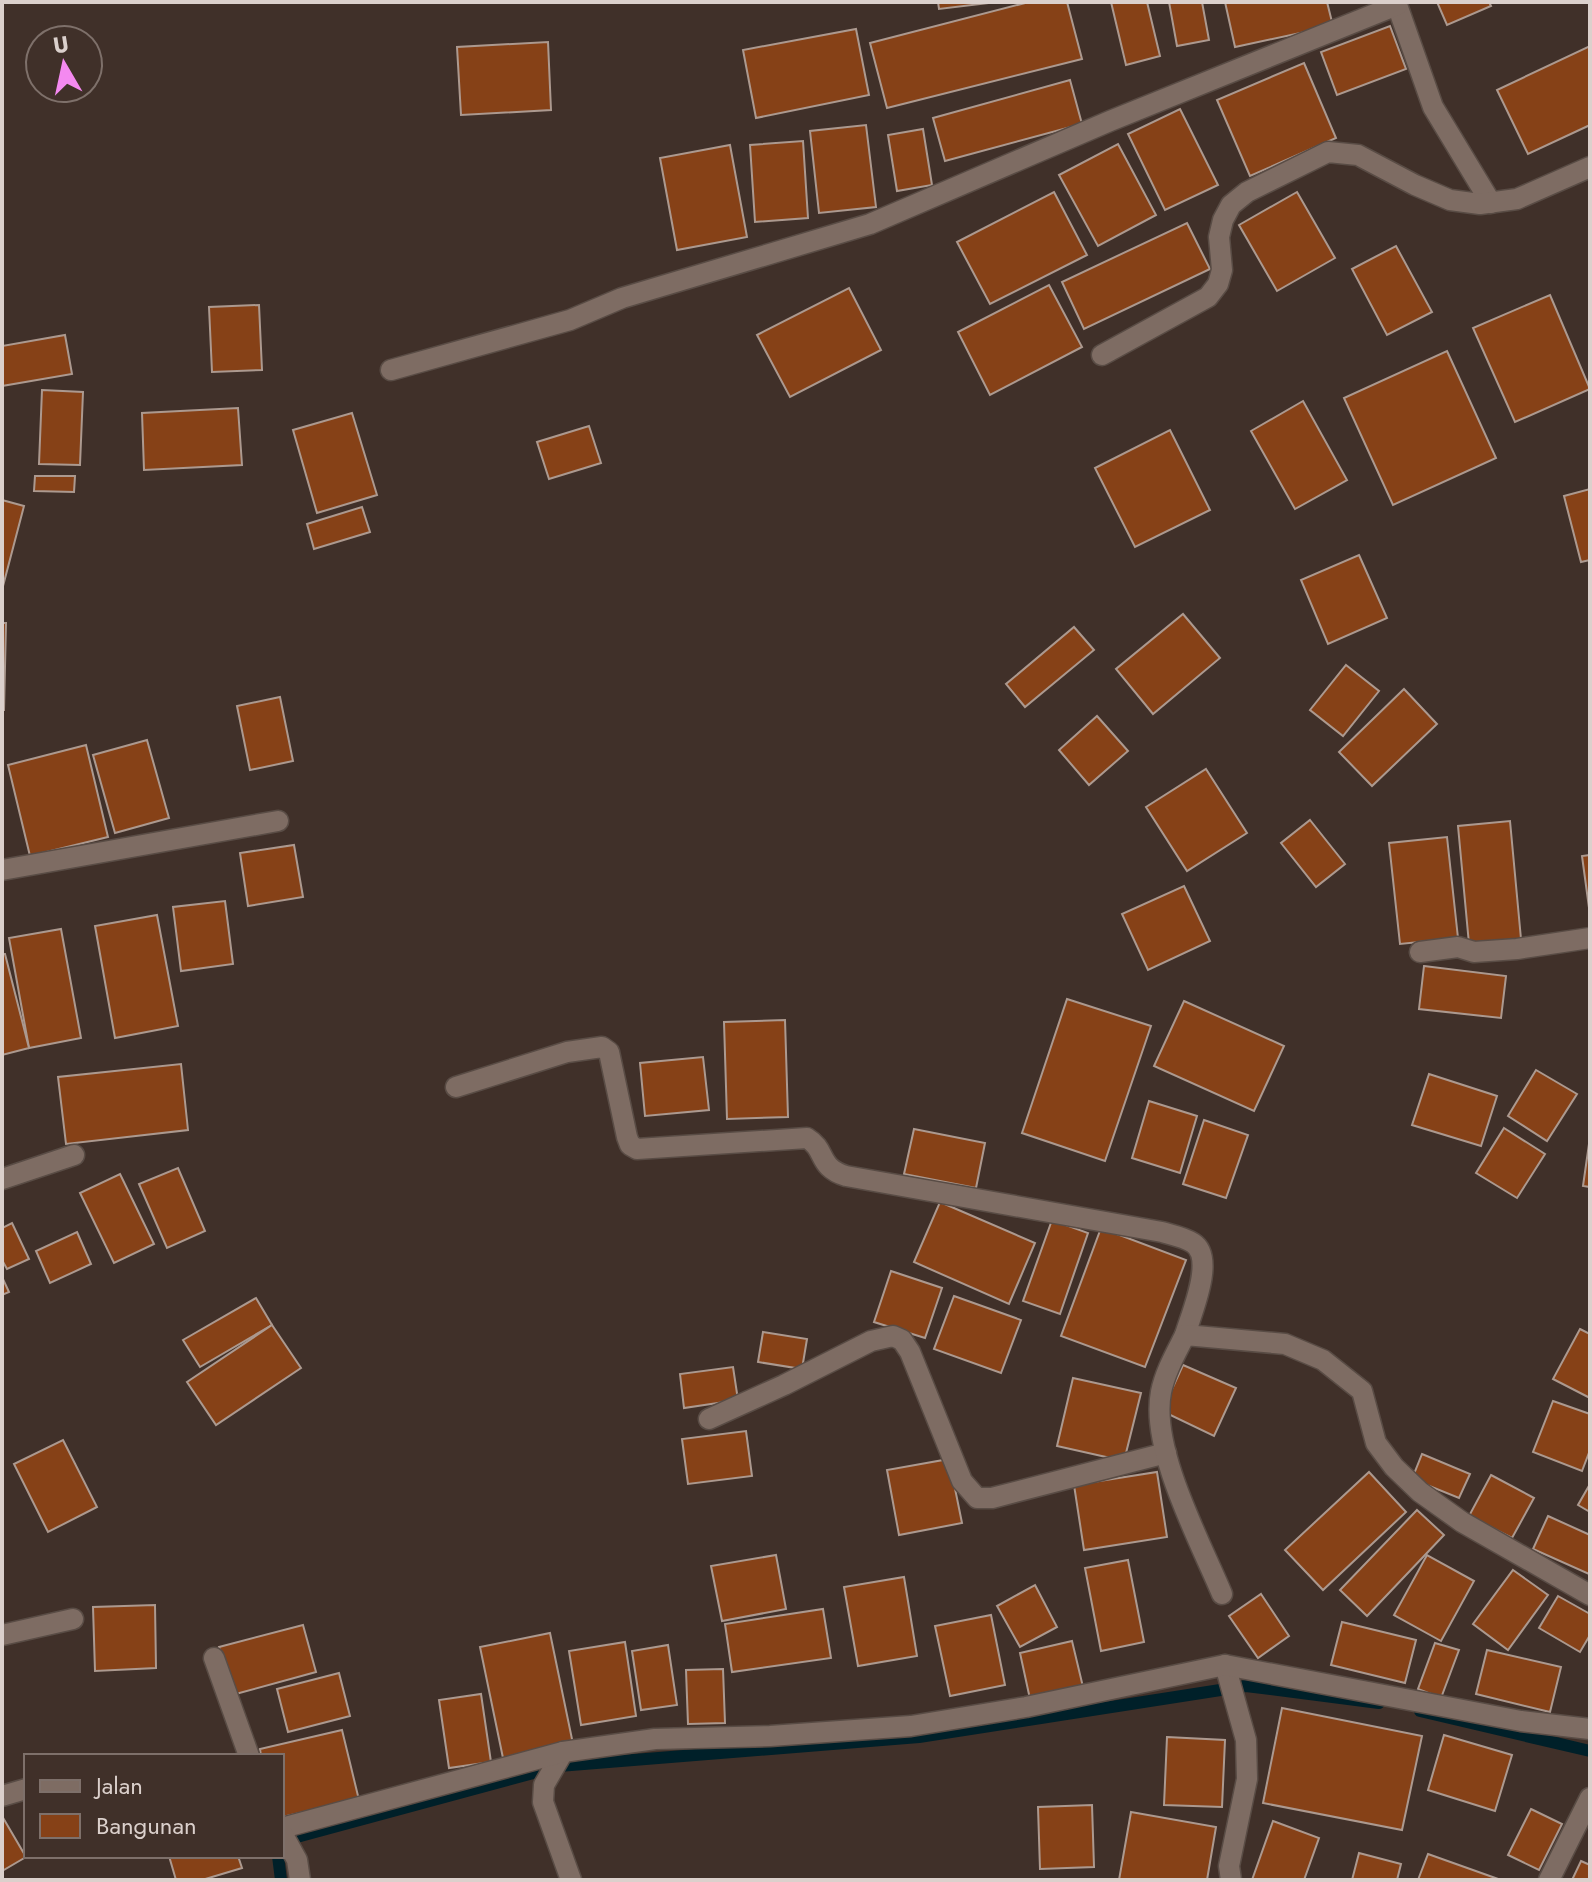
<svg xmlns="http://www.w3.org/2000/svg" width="1592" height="1882" font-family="Jost,sans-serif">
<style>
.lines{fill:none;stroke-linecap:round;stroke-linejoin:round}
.stream{stroke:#002029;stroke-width:12}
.building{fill:#864117;stroke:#ac998f;stroke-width:2}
.minor-casing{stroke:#594c45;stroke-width:23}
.minor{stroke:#7e6c63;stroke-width:20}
</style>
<rect width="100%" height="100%" fill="#403029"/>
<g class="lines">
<g class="stream">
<polyline points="1420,1711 1590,1751"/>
<polyline points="282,1841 559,1766 919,1737 1246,1686 1379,1703"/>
<polyline points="278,1856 281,1880"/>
</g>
</g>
<g class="building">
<polygon points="938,2 997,2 939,9"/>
<polygon points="1029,2 1067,2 1082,59 887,108 870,43"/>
<polygon points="1111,2 1147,2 1160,56 1126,65"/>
<polygon points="1169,2 1202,2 1209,40 1177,46"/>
<polygon points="1225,2 1327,2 1333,26 1235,47"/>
<polygon points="1437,2 1489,2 1491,6 1447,25"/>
<polygon points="1390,26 1406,69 1337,95 1321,52"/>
<polygon points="856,29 869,95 756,118 743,50"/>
<polygon points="548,42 551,110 461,115 457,47"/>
<polygon points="1590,46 1590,125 1528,154 1497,90"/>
<polygon points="1304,63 1336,138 1250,176 1217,100"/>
<polygon points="1070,80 1082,124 945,161 933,118"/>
<polygon points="1180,109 1218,185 1165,210 1128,134"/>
<polygon points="866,125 876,207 819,213 810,131"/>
<polygon points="923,129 932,185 897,191 888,135"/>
<polygon points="803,141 808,218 755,222 750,145"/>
<polygon points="1118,144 1156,215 1098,246 1059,175"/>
<polygon points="730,145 747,237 677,250 660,158"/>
<polygon points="1054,192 1087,255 990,304 957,242"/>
<polygon points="1297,192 1335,258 1277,291 1239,225"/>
<polygon points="1187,223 1210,269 1084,329 1062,282"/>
<polygon points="1396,246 1432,312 1387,335 1352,269"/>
<polygon points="1049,285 1082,347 990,395 958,332"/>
<polygon points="849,288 881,350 790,397 757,335"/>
<polygon points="1550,295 1590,389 1515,422 1473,328"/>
<polygon points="259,305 262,370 212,372 209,307"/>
<polygon points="65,335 72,374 2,386 2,346"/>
<polygon points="1447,351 1496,458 1393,505 1344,398"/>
<polygon points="42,390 83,392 80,465 39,464"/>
<polygon points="1303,401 1347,480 1295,509 1251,431"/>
<polygon points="238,408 242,465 144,470 142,413"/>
<polygon points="352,413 377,495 317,513 293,430"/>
<polygon points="589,426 601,463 549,479 537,442"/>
<polygon points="1170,430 1210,510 1135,547 1095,468"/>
<polygon points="35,476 75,476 74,492 34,491"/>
<polygon points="1590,489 1590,560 1581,562 1564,496"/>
<polygon points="2,500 24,506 3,586 2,585"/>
<polygon points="362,507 370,532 314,549 307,524"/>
<polygon points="1359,555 1387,618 1328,644 1301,580"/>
<polygon points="1183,614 1220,658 1153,714 1116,669"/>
<polygon points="2,623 6,623 4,710 2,710"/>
<polygon points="1074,627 1094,650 1025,707 1006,684"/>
<polygon points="1346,665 1379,691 1343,736 1310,710"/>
<polygon points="1404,689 1437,724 1372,786 1339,752"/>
<polygon points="280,697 293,761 250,770 237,706"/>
<polygon points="1097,716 1128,751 1089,785 1059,750"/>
<polygon points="147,740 169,818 115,833 93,755"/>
<polygon points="86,745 108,837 30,856 8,765"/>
<polygon points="1206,769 1247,833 1187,871 1146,807"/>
<polygon points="1310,820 1345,864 1316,887 1281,843"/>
<polygon points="1510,821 1521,939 1469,944 1458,826"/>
<polygon points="1447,837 1458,938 1400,944 1389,843"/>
<polygon points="294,845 303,897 248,906 240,853"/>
<polygon points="1590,855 1590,915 1582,856"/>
<polygon points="1184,886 1210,941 1148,970 1122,914"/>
<polygon points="225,901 233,964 181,971 173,907"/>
<polygon points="157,915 178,1026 115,1038 95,926"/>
<polygon points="61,929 81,1038 29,1048 9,938"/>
<polygon points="2,954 5,954 29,1048 2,1055"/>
<polygon points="1424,966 1506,976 1501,1018 1419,1009"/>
<polygon points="1067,999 1151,1026 1105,1161 1022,1133"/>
<polygon points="1184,1001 1284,1046 1254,1111 1154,1066"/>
<polygon points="785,1020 788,1117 727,1119 724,1022"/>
<polygon points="703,1057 709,1110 645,1116 640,1063"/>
<polygon points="181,1064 188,1130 66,1144 58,1077"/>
<polygon points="1536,1070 1577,1094 1547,1141 1508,1116"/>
<polygon points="1429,1074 1497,1096 1481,1146 1412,1125"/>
<polygon points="1149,1101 1197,1116 1180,1173 1132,1158"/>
<polygon points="1204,1120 1248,1135 1226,1198 1183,1184"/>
<polygon points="1504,1128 1545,1154 1517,1198 1476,1173"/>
<polygon points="914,1129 985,1143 976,1188 904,1174"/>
<polygon points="1590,1137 1590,1187 1583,1186"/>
<polygon points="178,1168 205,1231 167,1248 139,1184"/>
<polygon points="120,1174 154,1244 114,1263 80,1193"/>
<polygon points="940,1202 1035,1243 1009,1304 914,1262"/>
<polygon points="1052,1220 1088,1233 1060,1314 1023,1301"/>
<polygon points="12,1223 29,1259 7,1269 2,1260 2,1228"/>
<polygon points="1101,1228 1186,1260 1145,1367 1061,1336"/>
<polygon points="77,1232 91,1264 50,1283 36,1251"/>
<polygon points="891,1271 942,1288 925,1338 874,1322"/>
<polygon points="2,1277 9,1292 2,1295"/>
<polygon points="954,1296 1021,1320 1001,1373 934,1349"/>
<polygon points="256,1298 272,1325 200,1367 183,1340"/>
<polygon points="272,1325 301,1368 216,1425 187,1382"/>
<polygon points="1580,1329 1590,1334 1590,1398 1553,1379"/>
<polygon points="763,1332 807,1339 802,1369 758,1362"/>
<polygon points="1183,1365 1236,1388 1214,1436 1162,1411"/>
<polygon points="733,1367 738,1400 684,1408 680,1374"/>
<polygon points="1073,1378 1141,1393 1124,1461 1057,1446"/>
<polygon points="1553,1401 1590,1414 1590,1450 1582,1471 1533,1452"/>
<polygon points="746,1431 752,1476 688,1484 682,1439"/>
<polygon points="63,1440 97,1507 48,1532 14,1464"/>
<polygon points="1422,1454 1470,1474 1459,1498 1412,1479"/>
<polygon points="949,1459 962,1523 899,1535 887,1470"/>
<polygon points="1157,1472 1167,1537 1084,1550 1074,1485"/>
<polygon points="1369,1472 1406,1512 1323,1590 1285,1550"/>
<polygon points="1491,1475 1534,1498 1512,1538 1469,1516"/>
<polygon points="1590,1484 1590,1512 1578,1505"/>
<polygon points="1417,1510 1444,1535 1367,1616 1340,1590"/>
<polygon points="1548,1516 1590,1535 1589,1574 1533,1549"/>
<polygon points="776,1555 786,1609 722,1621 711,1566"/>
<polygon points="1427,1555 1474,1581 1441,1641 1394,1615"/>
<polygon points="1128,1560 1144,1642 1101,1651 1085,1568"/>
<polygon points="1513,1570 1548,1595 1508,1650 1473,1624"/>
<polygon points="904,1577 917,1656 858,1666 844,1587"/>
<polygon points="1035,1585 1057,1627 1020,1647 997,1606"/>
<polygon points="1261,1594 1289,1636 1258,1658 1229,1616"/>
<polygon points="1558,1596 1590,1614 1590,1635 1580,1652 1539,1628"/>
<polygon points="155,1605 156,1668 95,1671 93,1607"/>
<polygon points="823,1609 831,1658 732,1672 725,1624"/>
<polygon points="991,1615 1005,1685 950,1696 935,1626"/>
<polygon points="1342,1622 1416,1640 1405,1683 1331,1665"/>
<polygon points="303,1625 316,1672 232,1695 219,1647"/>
<polygon points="550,1633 573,1744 503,1758 480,1647"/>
<polygon points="1072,1641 1083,1687 1030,1699 1020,1653"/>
<polygon points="625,1642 636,1716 581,1725 569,1651"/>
<polygon points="1435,1643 1459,1650 1441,1698 1418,1689"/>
<polygon points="668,1645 677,1705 641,1710 632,1651"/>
<polygon points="1487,1650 1561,1667 1550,1712 1476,1694"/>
<polygon points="723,1669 725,1723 688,1724 686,1670"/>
<polygon points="339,1673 350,1716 288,1732 277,1689"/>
<polygon points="481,1694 491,1762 449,1768 439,1700"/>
<polygon points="1282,1708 1422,1736 1402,1830 1263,1803"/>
<polygon points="342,1730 359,1800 282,1817 282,1756 261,1756 260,1749"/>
<polygon points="1444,1735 1512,1755 1495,1811 1428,1790"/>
<polygon points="1167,1737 1225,1740 1222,1807 1164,1805"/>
<polygon points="1092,1805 1094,1867 1040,1869 1038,1807"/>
<polygon points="1531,1809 1562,1824 1539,1870 1508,1855"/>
<polygon points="1131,1812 1216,1827 1207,1880 1119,1880"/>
<polygon points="2,1816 26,1857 2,1871"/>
<polygon points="1273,1821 1319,1838 1304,1880 1252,1880"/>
<polygon points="1359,1853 1401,1864 1397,1880 1352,1880"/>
<polygon points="1428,1854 1501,1880 1418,1880"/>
<polygon points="169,1856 238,1856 242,1868 202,1880 176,1880"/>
<polygon points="1581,1861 1590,1865 1590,1880 1572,1880"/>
</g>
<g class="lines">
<g class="minor-casing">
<g id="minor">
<polyline points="1396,2 1433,107 1491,203"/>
<polyline points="1102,355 1208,297 1218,284 1222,270 1219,237 1223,220 1231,205 1247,192 1328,152 1358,155 1415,185 1450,200 1480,204 1517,199 1590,167"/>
<polyline points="391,370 570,320 622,298 870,224 1110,121 1397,5"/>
<polyline points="2,870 278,821"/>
<polyline points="1420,952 1458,947 1474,952 1517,949 1590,938"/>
<path d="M 456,1087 L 567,1052 L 602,1047 L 609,1052 L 627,1137 L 630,1145 L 637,1149 L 807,1138 C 827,1150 817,1167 846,1176 L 1162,1232 C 1172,1235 1184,1237 1193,1243 C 1216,1258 1191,1314 1185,1335"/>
<polyline points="2,1179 74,1155"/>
<polyline points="709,1419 784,1385 871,1341 893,1336 902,1340 910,1352 962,1481 977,1498 992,1498 1166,1453"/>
<path d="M 1222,1594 C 1200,1541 1150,1449 1161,1392 C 1165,1372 1176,1353 1185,1335 L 1285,1344 L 1323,1360 L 1362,1391 L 1376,1443 L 1394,1467 L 1420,1492 L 1462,1522 L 1590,1595"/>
<polyline points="2,1635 73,1619"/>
<polyline points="214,1658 249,1756"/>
<polyline points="1225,1665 1246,1740 1247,1779 1229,1866 1231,1880"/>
<polyline points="563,1752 544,1785 543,1802 571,1880"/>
<polyline points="2,1796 26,1789"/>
<polyline points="282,1828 563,1752 655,1739 770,1736 911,1726 1026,1707 1225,1665 1521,1721 1590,1729"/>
<polyline points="282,1833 297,1860 300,1880"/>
<polyline points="1549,1880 1590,1798"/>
</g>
</g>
<use href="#minor" class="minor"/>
</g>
<rect width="1592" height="1882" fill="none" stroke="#dbd0cc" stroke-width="8"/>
<rect x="24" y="1754" width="260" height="104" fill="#403029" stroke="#7e706a" stroke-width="2"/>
<rect x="40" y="1780" width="40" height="12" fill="#7e6c63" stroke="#7e706a" stroke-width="2"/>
<text x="96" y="1794" font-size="24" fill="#dbd0cc">Jalan</text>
<rect x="40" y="1814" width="40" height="24" fill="#864117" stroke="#7e706a" stroke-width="2"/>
<text x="96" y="1834" font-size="24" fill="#dbd0cc">Bangunan</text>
<g transform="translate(64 64) rotate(351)"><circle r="38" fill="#403029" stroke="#7e706a" stroke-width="2"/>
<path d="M0-6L14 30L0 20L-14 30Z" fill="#f489f0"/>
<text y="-12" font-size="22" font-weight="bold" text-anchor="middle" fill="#dbd0cc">U</text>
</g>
</svg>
